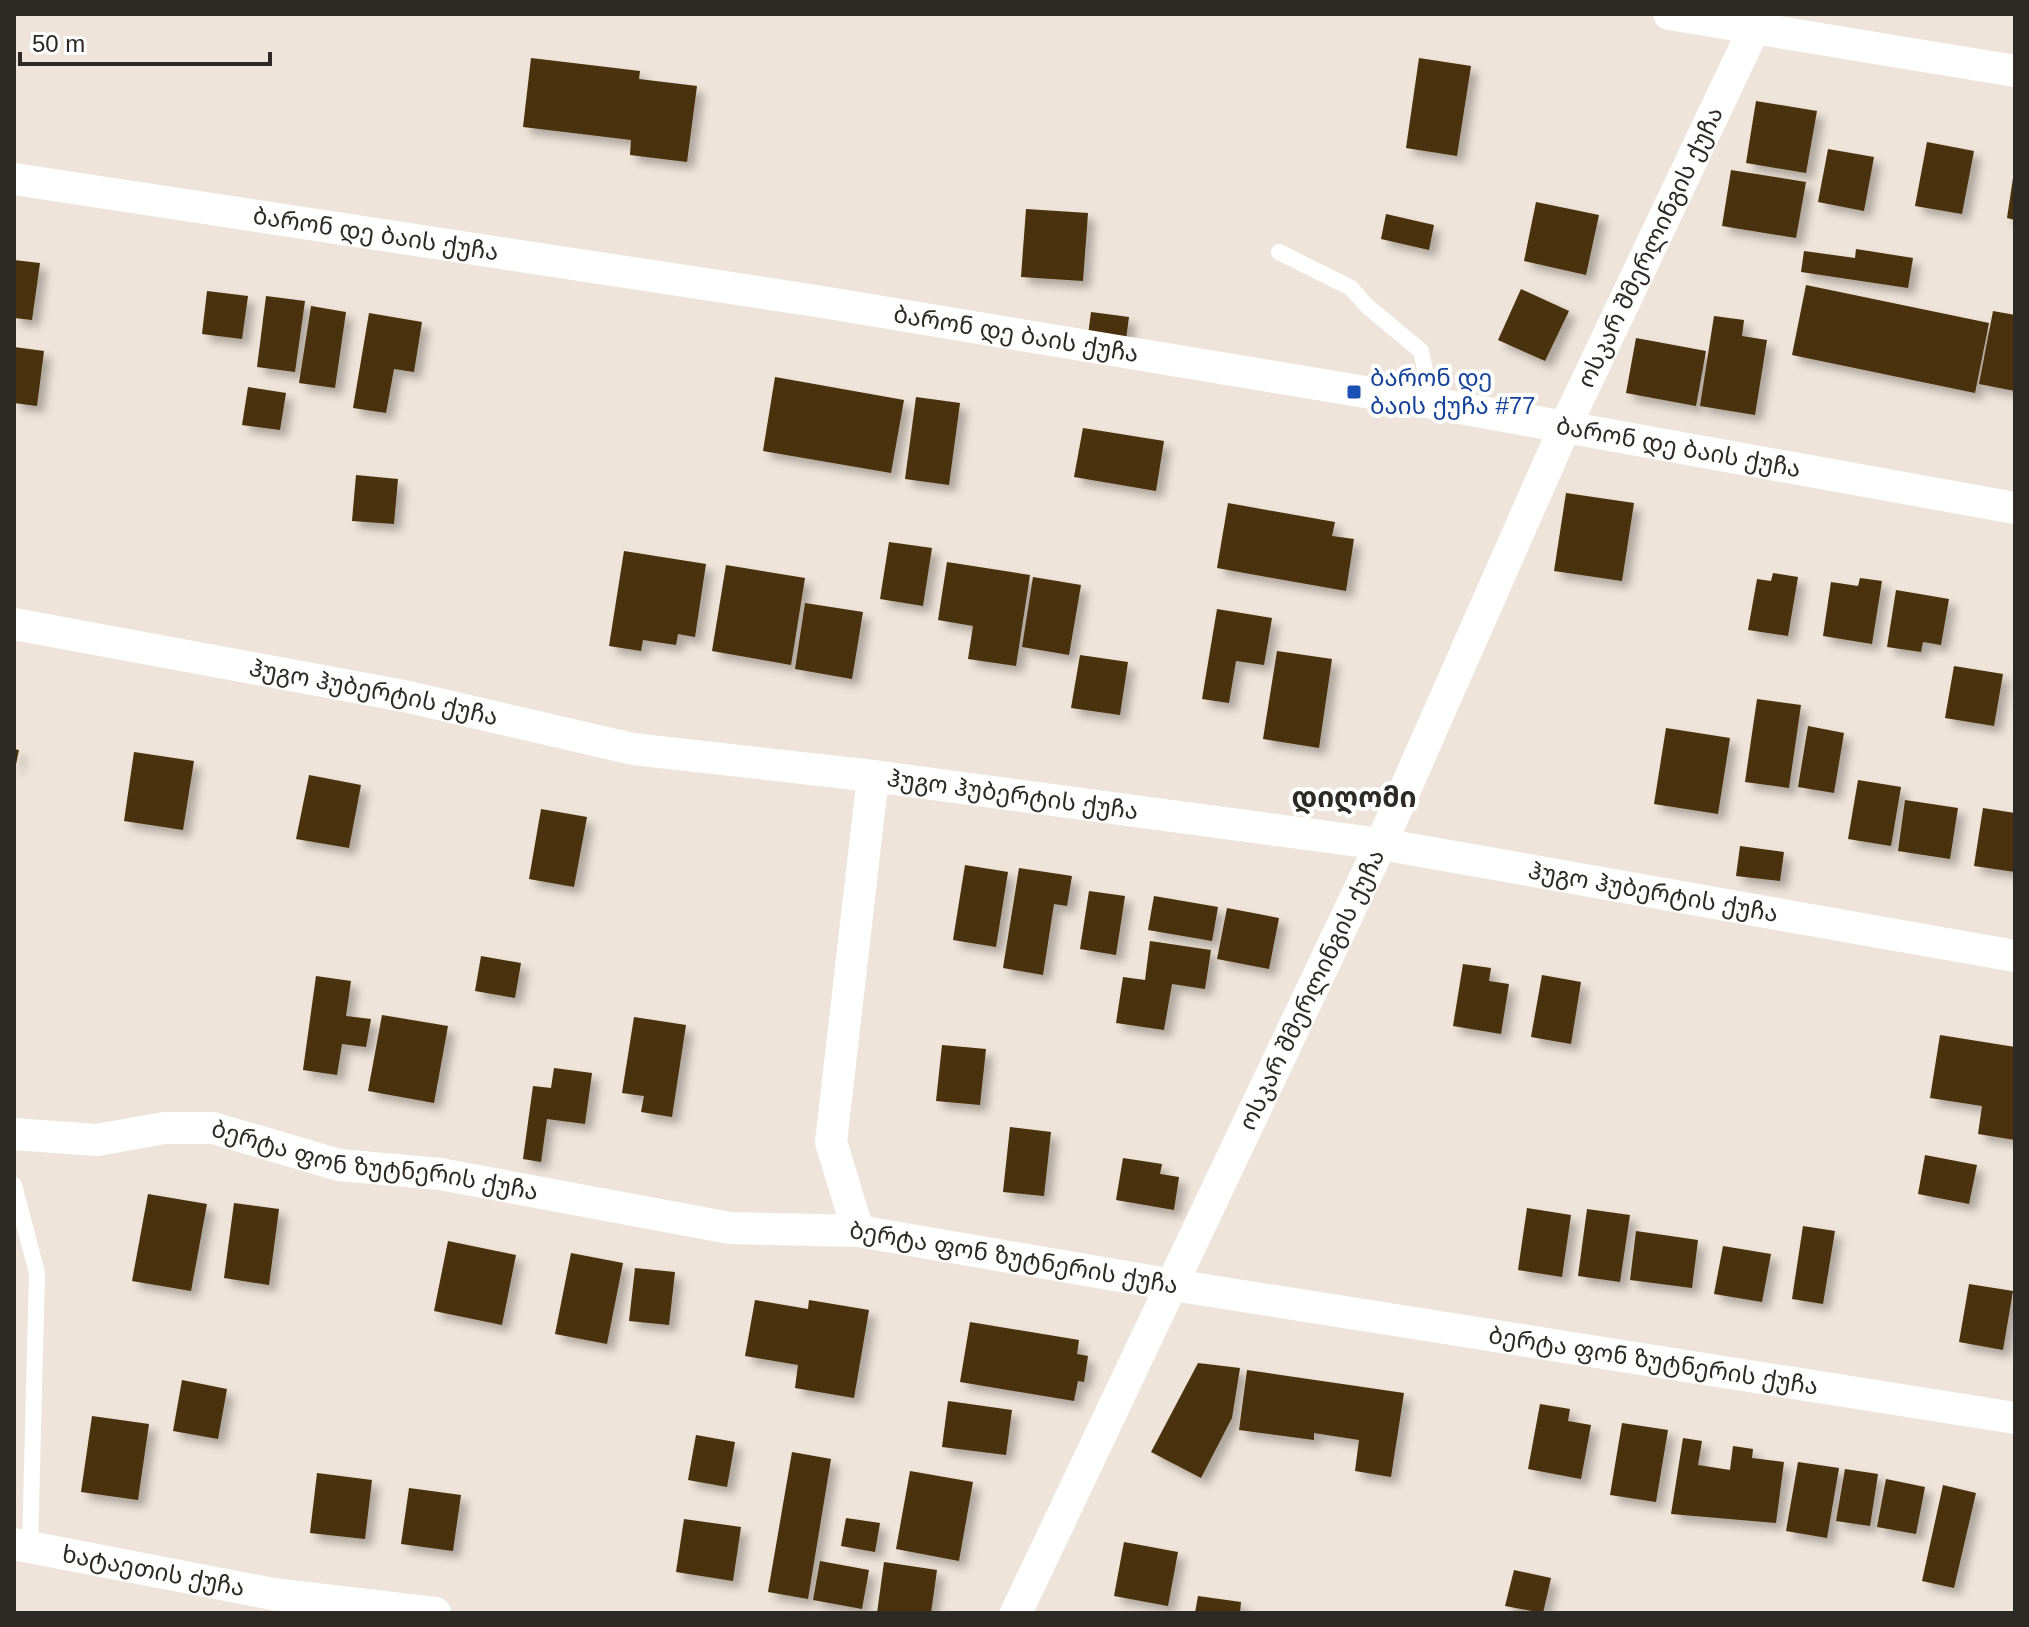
<svg xmlns="http://www.w3.org/2000/svg" width="2029" height="1627" font-family="Helvetica,'Noto Sans Georgian',sans-serif">
<style>
.building{fill:#4a300a;filter:url(#shadow)}
.lines{fill:none;stroke-linecap:round;stroke-linejoin:round}
.lane{stroke:#fff;stroke-width:16}
.street{stroke:#fff;stroke-width:32}
.transit-dot{fill:#1a4fb4;stroke:#fff;stroke-width:3}
.labels{text-anchor:middle;stroke-width:8;stroke-linejoin:round;paint-order:stroke}
.street-label{font-size:24px;fill:#2d2925;stroke:#fff}
.transit-label{font-size:24px;fill:#164399;stroke:#fff;text-anchor:start}
.quarter-label{font-size:28px;font-weight:bold;fill:#2d2925;stroke:#fff}
</style>
<defs>
<filter id="shadow"><feDropShadow dx="7" dy="7" stdDeviation="4" flood-color="#0004"/></filter>
</defs>
<rect width="100%" height="100%" fill="#eee4d9"/>
<g class="building">
<polygon points="531,58 640,71 639,79 697,86 687,162 630,155 631,140 523,127"/>
<polygon points="1419,58 1471,66 1457,156 1406,148"/>
<polygon points="1756,101 1817,111 1806,173 1746,163"/>
<polygon points="1927,142 1974,151 1962,214 1915,206"/>
<polygon points="1828,149 1874,157 1864,211 1818,202"/>
<polygon points="1731,170 1806,182 1796,238 1722,226"/>
<polygon points="2013,178 2015,179 2015,220 2007,218"/>
<polygon points="1536,202 1599,215 1586,275 1524,261"/>
<polygon points="1026,209 1088,213 1083,281 1021,277"/>
<polygon points="1386,214 1434,225 1429,250 1381,239"/>
<polygon points="1856,249 1913,258 1908,288 1801,272 1804,251 1855,258"/>
<polygon points="14,260 40,263 32,320 14,318"/>
<polygon points="1806,285 1989,323 1975,393 1792,355"/>
<polygon points="1521,289 1569,311 1545,361 1498,340"/>
<polygon points="207,291 248,296 242,339 202,334"/>
<polygon points="266,296 305,301 295,372 257,367"/>
<polygon points="311,306 346,312 335,388 299,383"/>
<polygon points="1993,311 2015,315 2015,391 1979,384"/>
<polygon points="1091,312 1129,317 1126,339 1088,335"/>
<polygon points="369,313 422,322 414,372 394,369 386,413 353,408"/>
<polygon points="1714,316 1744,320 1742,336 1767,340 1755,415 1700,406"/>
<polygon points="1636,338 1706,351 1696,406 1626,393"/>
<polygon points="14,347 44,351 37,406 14,403"/>
<polygon points="775,377 904,400 891,473 763,451"/>
<polygon points="248,387 286,393 280,430 242,425"/>
<polygon points="916,397 960,403 949,485 905,479"/>
<polygon points="1083,428 1164,441 1156,491 1074,477"/>
<polygon points="356,475 398,479 394,524 352,521"/>
<polygon points="1566,493 1634,503 1622,581 1554,571"/>
<polygon points="1228,503 1335,522 1332,536 1354,539 1346,591 1217,568"/>
<polygon points="889,542 932,548 923,606 880,599"/>
<polygon points="624,551 706,564 695,637 678,634 676,645 643,640 641,651 609,646"/>
<polygon points="947,562 1030,575 1016,666 968,659 973,626 938,620"/>
<polygon points="726,565 805,578 791,665 712,651"/>
<polygon points="1773,573 1798,577 1788,636 1748,630 1757,579 1771,581"/>
<polygon points="1033,577 1081,585 1069,655 1022,647"/>
<polygon points="1860,578 1882,581 1872,644 1823,636 1831,582 1858,586"/>
<polygon points="1896,590 1949,599 1941,645 1923,642 1921,652 1887,647"/>
<polygon points="805,603 863,612 852,679 795,669"/>
<polygon points="1217,609 1272,618 1264,665 1236,661 1229,703 1202,699"/>
<polygon points="1277,651 1332,659 1319,748 1263,739"/>
<polygon points="1080,655 1128,662 1120,715 1071,708"/>
<polygon points="1954,666 2003,674 1994,726 1945,718"/>
<polygon points="1757,699 1801,705 1789,788 1745,782"/>
<polygon points="1808,726 1844,733 1834,793 1798,787"/>
<polygon points="1666,728 1730,738 1718,814 1654,804"/>
<polygon points="14,749 19,750 15,769 14,769"/>
<polygon points="134,752 194,761 183,830 124,821"/>
<polygon points="309,775 361,785 349,848 296,839"/>
<polygon points="1858,780 1901,787 1891,846 1848,839"/>
<polygon points="1905,800 1958,808 1950,859 1898,851"/>
<polygon points="1983,808 2015,813 2015,872 1974,866"/>
<polygon points="541,809 587,817 574,887 529,879"/>
<polygon points="1740,846 1784,852 1780,881 1736,876"/>
<polygon points="965,865 1008,872 996,947 953,940"/>
<polygon points="1019,868 1072,876 1067,906 1054,904 1043,975 1003,968"/>
<polygon points="1089,891 1125,896 1116,955 1080,949"/>
<polygon points="1154,896 1218,907 1212,941 1148,930"/>
<polygon points="1227,908 1279,918 1269,969 1217,959"/>
<polygon points="1150,941 1211,950 1205,989 1172,984 1164,1030 1116,1023 1123,977 1145,980"/>
<polygon points="481,956 521,963 515,998 475,991"/>
<polygon points="1463,964 1491,968 1489,981 1509,984 1501,1034 1453,1026"/>
<polygon points="1542,975 1581,982 1571,1044 1531,1037"/>
<polygon points="316,976 351,981 346,1016 371,1019 366,1047 342,1044 337,1075 303,1070"/>
<polygon points="382,1015 448,1026 434,1103 368,1091"/>
<polygon points="634,1017 686,1025 672,1117 641,1112 644,1096 622,1093"/>
<polygon points="1940,1035 2015,1047 2015,1140 1978,1134 1982,1106 1930,1098"/>
<polygon points="942,1045 986,1049 980,1105 936,1101"/>
<polygon points="554,1068 592,1073 585,1124 547,1119 541,1162 523,1159 533,1086 551,1088"/>
<polygon points="1010,1127 1051,1132 1044,1196 1003,1192"/>
<polygon points="1925,1155 1977,1165 1969,1204 1918,1194"/>
<polygon points="1123,1158 1162,1164 1160,1174 1179,1177 1174,1210 1116,1200"/>
<polygon points="148,1194 207,1204 191,1291 132,1281"/>
<polygon points="234,1203 279,1209 269,1285 224,1278"/>
<polygon points="1527,1208 1571,1215 1562,1277 1518,1270"/>
<polygon points="1587,1209 1630,1215 1620,1282 1578,1276"/>
<polygon points="1803,1226 1835,1231 1823,1304 1792,1299"/>
<polygon points="1636,1231 1698,1240 1692,1288 1630,1280"/>
<polygon points="448,1241 516,1255 502,1325 434,1311"/>
<polygon points="1723,1246 1771,1254 1762,1302 1714,1294"/>
<polygon points="571,1253 623,1263 607,1344 555,1334"/>
<polygon points="635,1268 675,1272 669,1325 629,1321"/>
<polygon points="1969,1284 2013,1291 2003,1350 1959,1342"/>
<polygon points="755,1300 808,1309 809,1300 869,1310 854,1398 795,1388 798,1365 745,1356"/>
<polygon points="970,1322 1079,1340 1077,1354 1088,1356 1084,1382 1078,1381 1074,1401 960,1382"/>
<polygon points="1198,1363 1240,1368 1232,1418 1201,1478 1151,1452"/>
<polygon points="1247,1370 1404,1393 1391,1477 1355,1471 1359,1440 1314,1433 1314,1440 1239,1430"/>
<polygon points="182,1380 227,1389 218,1439 173,1431"/>
<polygon points="948,1401 1012,1410 1006,1455 942,1447"/>
<polygon points="1540,1404 1570,1409 1568,1421 1591,1425 1581,1479 1528,1469"/>
<polygon points="92,1416 149,1424 138,1500 81,1492"/>
<polygon points="1622,1423 1668,1430 1656,1502 1610,1495"/>
<polygon points="696,1435 735,1442 727,1487 688,1480"/>
<polygon points="1683,1438 1702,1441 1698,1465 1730,1470 1733,1446 1753,1449 1752,1458 1784,1462 1776,1523 1671,1514"/>
<polygon points="792,1452 831,1459 808,1599 768,1592"/>
<polygon points="1798,1462 1839,1468 1827,1538 1786,1531"/>
<polygon points="1845,1469 1878,1474 1870,1526 1836,1521"/>
<polygon points="910,1471 973,1482 959,1561 896,1549"/>
<polygon points="317,1473 372,1480 365,1539 310,1533"/>
<polygon points="1886,1479 1925,1487 1916,1534 1877,1527"/>
<polygon points="1943,1485 1976,1493 1954,1588 1922,1581"/>
<polygon points="409,1488 461,1495 453,1551 401,1544"/>
<polygon points="846,1518 880,1523 875,1552 841,1546"/>
<polygon points="684,1519 741,1527 733,1581 676,1572"/>
<polygon points="1124,1542 1178,1552 1168,1606 1114,1596"/>
<polygon points="820,1561 869,1570 862,1609 813,1600"/>
<polygon points="884,1562 937,1570 931,1613 877,1613"/>
<polygon points="1514,1570 1551,1578 1543,1613 1505,1606"/>
<polygon points="1198,1596 1241,1602 1240,1613 1195,1613"/>
</g>
<g class="lines">
<g class="lane">
<polyline points="1279,252 1351,288 1367,306 1421,351 1432,403"/>
<polyline points="14,1185 37,1273 30,1547"/>
</g>
<g class="street">
<polyline points="1669,14 2015,71"/>
<path id="s1" d="M 14,179 L 810,300 L 1432,403 L 2015,508"/>
<path id="s2" d="M 14,624 L 404,696 L 633,749 L 873,776 L 1381,844 L 2015,956"/>
<path id="s3" d="M 14,1134 L 97,1140 L 164,1128 L 213,1128 L 339,1165 L 440,1174 L 730,1228 L 858,1231 L 1173,1285 L 2015,1418"/>
<polyline points="858,1231 831,1142 873,776"/>
<path id="s4" d="M 14,1544 L 273,1594 L 435,1613"/>
<path id="s5" d="M 1016,1613 L 1381,844 L 1564,429 L 1761,14"/>
</g>
</g>
<rect class="transit-dot" x="1346" y="384" width="16" height="16" rx="4"/>
<g class="labels">
<g class="street-label">
<text dy="8" stroke="none"><textPath href="#s1" startOffset="366">ბარონ დე ბაის ქუჩა</textPath></text>
<text dy="8" stroke="none"><textPath href="#s5" startOffset="1506">ოსკარ შმერლინგის ქუჩა</textPath></text>
<text dy="8" stroke="none"><textPath href="#s1" startOffset="1014">ბარონ დე ბაის ქუჩა</textPath></text>
<text dy="8" stroke="none"><textPath href="#s1" startOffset="1686">ბარონ დე ბაის ქუჩა</textPath></text>
<text dy="8" stroke="none"><textPath href="#s2" startOffset="366">ჰუგო ჰუბერტის ქუჩა</textPath></text>
<text dy="8" stroke="none"><textPath href="#s2" startOffset="1014">ჰუგო ჰუბერტის ქუჩა</textPath></text>
<text dy="8" stroke="none"><textPath href="#s2" startOffset="1662">ჰუგო ჰუბერტის ქუჩა</textPath></text>
<text dy="8" stroke="none"><textPath href="#s5" startOffset="690">ოსკარ შმერლინგის ქუჩა</textPath></text>
<text dy="8" stroke="none"><textPath href="#s3" startOffset="366">ბერტა ფონ ზუტნერის ქუჩა</textPath></text>
<text dy="8" stroke="none"><textPath href="#s3" startOffset="1014">ბერტა ფონ ზუტნერის ქუჩა</textPath></text>
<text dy="8" stroke="none"><textPath href="#s3" startOffset="1662">ბერტა ფონ ზუტნერის ქუჩა</textPath></text>
<text dy="8" stroke="none"><textPath href="#s4" startOffset="142">ხატაეთის ქუჩა</textPath></text>
</g>
<g class="transit-label">
<text x="1370" y="386">ბარონ დე<tspan x="1370" dy="28">ბაის ქუჩა #77</tspan></text>
</g>
<g class="quarter-label">
<text x="1354" y="807">დიღომი</text>
</g>
</g>
<rect width="2029" height="1627" fill="none" stroke="#2d2925" stroke-width="32"/>
<path d="M20 52v12h250v-12" fill="none" stroke="#2d2925" stroke-width="4"/>
<text x="32" y="52" font-size="24" fill="#2d2925" stroke="#ffffff" stroke-width="6" paint-order="stroke">50 m</text>
</svg>
